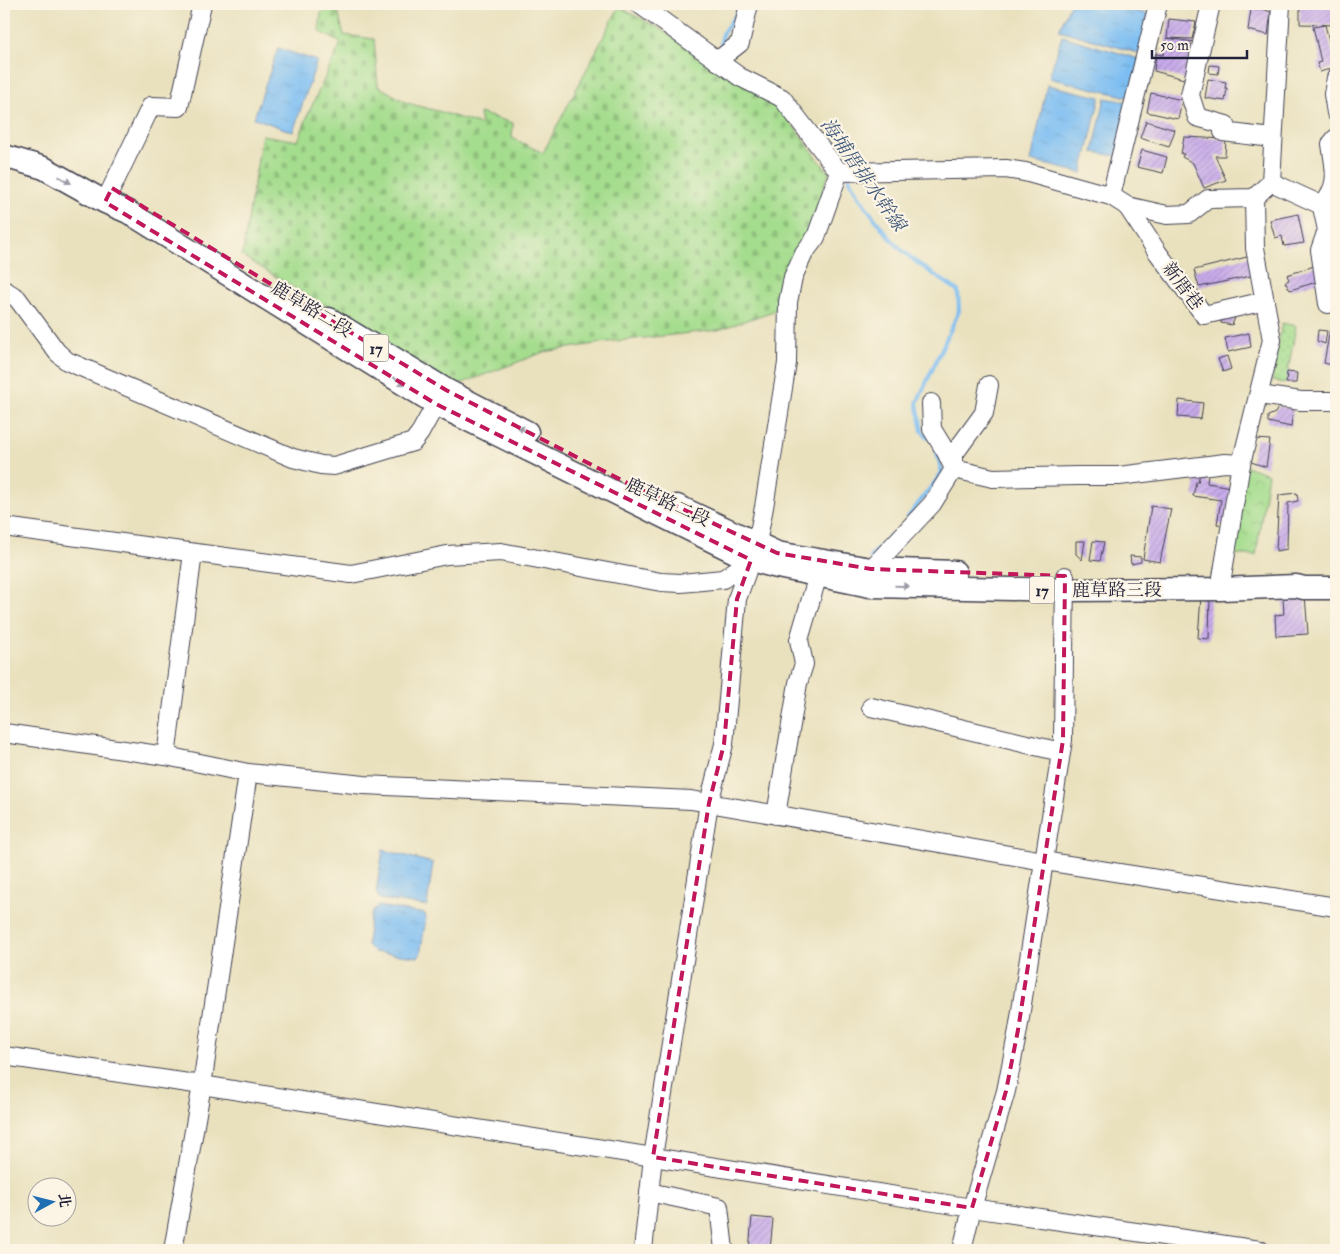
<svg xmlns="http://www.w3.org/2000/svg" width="1340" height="1254" font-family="'IM FELL Double Pica','Noto Serif TC',serif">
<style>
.grass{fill:url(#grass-dots);stroke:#648064}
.cemetery{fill:url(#cemetery-stones);stroke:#648064}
.park{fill:url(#park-crowns);stroke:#648064}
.water{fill:url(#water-ripples);stroke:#507096}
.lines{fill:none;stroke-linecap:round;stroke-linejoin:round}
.stream{stroke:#7dbef2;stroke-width:4}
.building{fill:url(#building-hatch)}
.minor-casing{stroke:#403f4f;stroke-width:20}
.major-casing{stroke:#403f4f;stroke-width:25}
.minor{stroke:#fff;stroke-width:18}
.major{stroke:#fff;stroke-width:22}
.oneway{fill:#9c9ca7}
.marked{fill:none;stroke:#c2185b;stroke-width:4;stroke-dasharray:10 6;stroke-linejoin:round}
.labels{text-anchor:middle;stroke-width:4.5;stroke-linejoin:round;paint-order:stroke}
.shield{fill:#fcf5e5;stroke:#63616e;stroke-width:1}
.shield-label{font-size:16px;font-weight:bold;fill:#22223b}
.street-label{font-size:18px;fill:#22223b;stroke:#fcf5e5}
.water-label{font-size:19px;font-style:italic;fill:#42597b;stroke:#fcf5e5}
</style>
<defs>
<pattern id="grass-dots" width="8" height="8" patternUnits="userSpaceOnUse" patternTransform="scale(1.25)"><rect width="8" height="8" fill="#a5dd8e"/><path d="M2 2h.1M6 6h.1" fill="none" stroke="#8ebd7b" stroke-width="1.8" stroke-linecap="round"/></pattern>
<pattern id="cemetery-stones" width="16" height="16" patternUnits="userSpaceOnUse" patternTransform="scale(1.25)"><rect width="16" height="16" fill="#a5dd8e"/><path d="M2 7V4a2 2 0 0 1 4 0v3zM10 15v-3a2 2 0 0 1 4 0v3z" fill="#8ebd7b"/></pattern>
<pattern id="park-crowns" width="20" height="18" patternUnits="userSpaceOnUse" patternTransform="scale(1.25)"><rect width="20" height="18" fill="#a5dd8e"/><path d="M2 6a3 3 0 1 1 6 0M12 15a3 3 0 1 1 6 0" fill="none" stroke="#8ebd7b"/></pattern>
<pattern id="water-ripples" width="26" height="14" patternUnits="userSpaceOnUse" patternTransform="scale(1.25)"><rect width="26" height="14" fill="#7dbef2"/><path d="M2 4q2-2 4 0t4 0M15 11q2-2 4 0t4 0" fill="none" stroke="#6ca3d0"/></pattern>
<pattern id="building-hatch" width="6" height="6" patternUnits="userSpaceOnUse" patternTransform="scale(1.25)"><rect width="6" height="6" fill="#c9acec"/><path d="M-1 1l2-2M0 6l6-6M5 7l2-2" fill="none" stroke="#a38cc0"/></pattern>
</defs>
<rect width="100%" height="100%" fill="#fcf5e5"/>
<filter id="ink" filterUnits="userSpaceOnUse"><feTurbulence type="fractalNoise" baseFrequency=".02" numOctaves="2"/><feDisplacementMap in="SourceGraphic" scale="10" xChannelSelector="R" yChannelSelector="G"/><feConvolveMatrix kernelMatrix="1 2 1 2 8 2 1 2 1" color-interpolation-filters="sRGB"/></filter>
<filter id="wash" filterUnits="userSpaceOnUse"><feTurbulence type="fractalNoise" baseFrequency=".0096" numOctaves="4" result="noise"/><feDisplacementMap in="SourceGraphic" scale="20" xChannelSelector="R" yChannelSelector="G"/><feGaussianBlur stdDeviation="1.12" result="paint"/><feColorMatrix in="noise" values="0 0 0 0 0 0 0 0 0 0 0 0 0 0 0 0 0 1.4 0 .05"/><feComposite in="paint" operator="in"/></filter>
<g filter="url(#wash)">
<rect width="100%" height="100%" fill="#e9e1be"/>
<polygon class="grass" points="1282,323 1296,326 1286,383 1272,381"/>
<polygon class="cemetery" points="332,4 336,4 344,35 374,39 378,86 407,103 441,112 481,125 479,113 513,123 512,138 543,153 619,7 657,27 774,101 829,173 809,232 789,264 776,310 718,330 607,342 544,352 455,386 242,256 262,135 298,141 309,112 341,43 319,31 321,13"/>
<polygon class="park" points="1241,464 1268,474 1256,555 1233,555"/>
<g class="water">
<polygon points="1070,4 1108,4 1148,14 1141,54 1059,30"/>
<polygon points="1062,36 1139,59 1132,98 1049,78"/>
<polygon points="278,48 317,61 293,132 254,118"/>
<polygon points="1047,85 1100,97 1082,173 1031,161"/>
<polygon points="1105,98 1128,102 1117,156 1093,152"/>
<polygon points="383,850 433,863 427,906 380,899 376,892"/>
<path d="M 378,906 L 425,914 L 426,918 L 420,955 L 418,957 L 374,952 L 367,945 C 369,934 367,913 378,906 Z"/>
</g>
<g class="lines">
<g class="stream">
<polyline points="723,50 721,48 722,34 740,9 740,4"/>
<polyline points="822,136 845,167"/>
<path d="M 849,178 C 857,197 888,238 904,252 C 921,267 940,278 958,291 L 959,311 L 917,403 L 922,431 L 928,438"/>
<polyline points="908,517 942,473 936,449"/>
<polyline points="870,557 891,535"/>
</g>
</g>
<g id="blocks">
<g class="building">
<polygon points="1300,4 1331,4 1331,6 1336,6 1336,25 1300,24"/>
<polygon points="1251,9 1262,9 1271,12 1268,35 1248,30"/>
<polygon points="1169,19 1196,22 1192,39 1167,38"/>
<polygon points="1325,25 1336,67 1320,72 1317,63 1321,62 1313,27"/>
<polygon points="1167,38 1194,42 1184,79 1154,71 1156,54 1163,55"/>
<polygon points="1210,65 1219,66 1218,74 1209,73"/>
<polygon points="1208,79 1226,82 1225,88 1227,88 1225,101 1205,98"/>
<polygon points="1151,93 1182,100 1178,119 1147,112"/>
<polygon points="1146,121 1175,130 1169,147 1140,138"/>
<polygon points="1184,137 1226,139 1225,156 1215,156 1226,180 1204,188 1193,163 1182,157 1184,154 1181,154"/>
<polygon points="1142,150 1167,157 1163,173 1137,167"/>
<polygon points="1298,214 1304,243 1284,246 1282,236 1275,238 1270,220"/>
<polygon points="1335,241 1336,241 1336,262 1333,261"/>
<polygon points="1255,255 1260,274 1199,287 1194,270"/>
<polygon points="1317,265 1323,280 1290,290 1285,282 1289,280 1287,275"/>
<polygon points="1222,313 1236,315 1232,325 1221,323"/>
<polygon points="1330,329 1336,331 1336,366 1324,363"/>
<polygon points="1318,330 1327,331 1325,344 1317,341"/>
<polygon points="1249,333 1251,347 1228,352 1225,338"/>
<polygon points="1227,356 1231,369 1223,372 1218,359"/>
<polygon points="1287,372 1297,373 1296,383 1286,383"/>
<polygon points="1179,400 1203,403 1201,419 1178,417"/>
<polygon points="1279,406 1293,409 1291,427 1268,422 1268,416 1275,413"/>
<polygon points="1256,439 1270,440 1266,467 1251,462"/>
<polygon points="1200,473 1208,474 1207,483 1231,487 1225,525 1217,524 1221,500 1193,496 1196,482 1198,482"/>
<polygon points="1297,493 1298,501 1288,503 1287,549 1276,551 1279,495"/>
<polygon points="1151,506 1171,509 1160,562 1143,559"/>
<polygon points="1076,541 1085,541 1082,560 1076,554"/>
<polygon points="1093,541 1104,542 1100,561 1090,560"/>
<polygon points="1130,556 1141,557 1141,562 1131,564"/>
<polygon points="1305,595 1308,634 1276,636 1275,615 1284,614 1283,597"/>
<polygon points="1201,596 1210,596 1209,639 1198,638"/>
<polygon points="752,1217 773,1219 770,1250 749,1250"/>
</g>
</g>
</g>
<g filter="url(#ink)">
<use href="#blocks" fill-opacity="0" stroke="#403f4f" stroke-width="1"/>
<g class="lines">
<g class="minor-casing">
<g id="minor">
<polyline points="639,4 740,77 782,98 839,172"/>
<polyline points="1211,4 1190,95 1197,117 1226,125 1223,132 1272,138"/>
<polyline points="717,61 740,43 749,4"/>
<polyline points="1336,78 1333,94 1336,113"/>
<polyline points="1271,182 1281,4"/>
<polyline points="1111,196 1158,4"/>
<polyline points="105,202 151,106 179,107 202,4"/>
<polyline points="1127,206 1158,253 1204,315 1265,301"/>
<polyline points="4,290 17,298 57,352 67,361 293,458 321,465 334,466 413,442 420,433 436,404"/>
<path d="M 1328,304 L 1320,250 L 1327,230 L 1322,207 C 1340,183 1335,172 1331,144 L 1336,138"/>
<polyline points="989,385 984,413 954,454 954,469 993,478 1077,476 1119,476 1225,463 1241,464"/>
<polyline points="1259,395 1301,401 1336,401"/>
<polyline points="4,527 351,574 447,555 501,552 661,582 681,583 723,579 751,560"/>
<polyline points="870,578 871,569 932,504 954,469 946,452 932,429 931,403"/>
<polyline points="1220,589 1241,464 1272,340 1255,248 1254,198"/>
<polyline points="871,707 1061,752"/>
<polyline points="4,733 166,756 248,773 364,785 691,800 1044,861 1336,907"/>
<polyline points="166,756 193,553"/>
<polyline points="776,815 798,683 804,664 799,640 818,575"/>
<polyline points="4,1056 202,1085 972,1208 1260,1250"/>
<polyline points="649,1192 719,1207 724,1250"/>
<polyline points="173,1250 202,1085 248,773"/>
<polyline points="643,1250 653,1157 709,803 724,744 737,599 757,543 764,507 787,363 788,302 793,277 804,253 816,237 839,172 1006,169 1025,172 1111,196 1127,206 1167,215 1189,214 1208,199 1254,198 1271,182 1319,204 1325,211 1330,225 1336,225"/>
<polyline points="962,1250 972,1208 1006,1091 1018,1030 1044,861 1063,740 1065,576"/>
</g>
</g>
<g class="major-casing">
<g id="major">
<polyline points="4,156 44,168 105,202 128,212 436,404 751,560 773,566 870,586 1066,590 1220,589 1296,586 1304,588 1336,588"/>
<polyline points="329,319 446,390 527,432"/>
<polyline points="677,506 777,553 871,569 955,572"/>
</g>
</g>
<use href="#minor" class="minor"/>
<use href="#major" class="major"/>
</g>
<defs><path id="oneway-solid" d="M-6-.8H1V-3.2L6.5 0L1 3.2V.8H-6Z" transform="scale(1.25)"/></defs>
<g class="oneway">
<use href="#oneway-solid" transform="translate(65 180) rotate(29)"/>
<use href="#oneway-solid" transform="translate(399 381) rotate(32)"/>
<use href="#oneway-solid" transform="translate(524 430) rotate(-153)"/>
<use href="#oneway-solid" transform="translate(902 586) rotate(1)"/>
</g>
</g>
<path class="marked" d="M 112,188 L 446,390 L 633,486 L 777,553 L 871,569 L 1065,576 L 1063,740 L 1018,1030 L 1006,1091 L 972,1208 L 653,1157 L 709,803 L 724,744 L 737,599 L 751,560 L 436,404 L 105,202 Z"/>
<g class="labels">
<g class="shield">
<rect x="363.5" y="334.5" width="25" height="27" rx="4"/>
<rect x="1029.5" y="576.5" width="25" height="27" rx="4"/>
</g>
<g class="shield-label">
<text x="376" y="354">17</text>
<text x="1042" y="596">17</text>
</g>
<g class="street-label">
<text transform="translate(1183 286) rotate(53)" y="6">新厝巷</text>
<text transform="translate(312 309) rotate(31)" y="6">鹿草路二段</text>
<text transform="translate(668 502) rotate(25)" y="6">鹿草路二段</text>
<text x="1117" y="596">鹿草路三段</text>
</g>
<g class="water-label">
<text transform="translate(864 174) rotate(55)" y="7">海埔厝排水幹線</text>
</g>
</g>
<rect width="1340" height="1254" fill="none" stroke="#fcf5e5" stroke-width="20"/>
<g transform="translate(52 1202) rotate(83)"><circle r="24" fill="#fcf5e5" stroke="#a5a1a1"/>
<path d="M0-4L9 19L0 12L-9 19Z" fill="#1f6fb2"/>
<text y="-8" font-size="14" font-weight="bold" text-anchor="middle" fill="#22223b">北</text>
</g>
<path d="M1152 50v8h95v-8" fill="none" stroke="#22223b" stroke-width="2.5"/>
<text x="1160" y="50" font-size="15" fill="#22223b" stroke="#fcf5e5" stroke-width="4" paint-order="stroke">50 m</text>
</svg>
